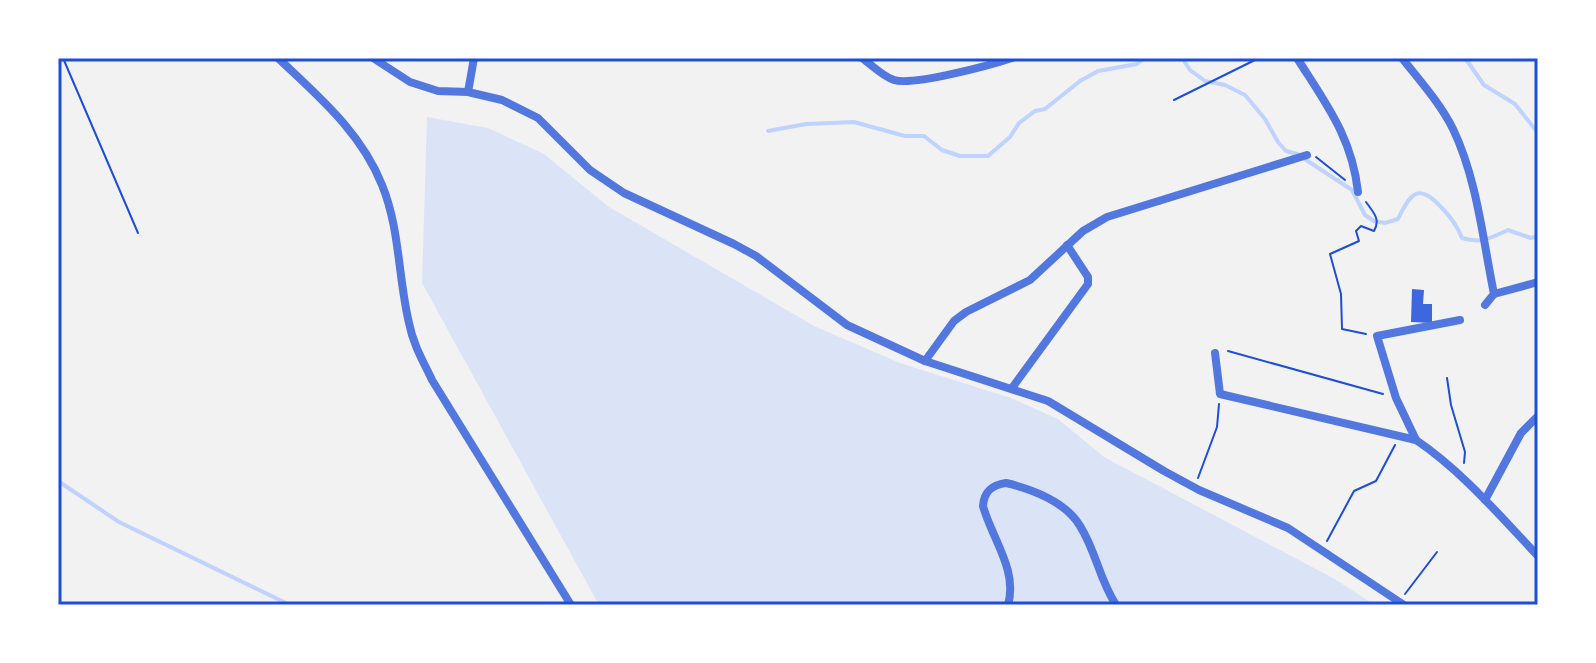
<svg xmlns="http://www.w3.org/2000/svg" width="1596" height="663" font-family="Lora,serif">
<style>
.green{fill:#dbe4f7}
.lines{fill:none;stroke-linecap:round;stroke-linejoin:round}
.stream{stroke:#bfd3fe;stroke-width:4}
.building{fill:#3d67dc}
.path{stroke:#1d4ed8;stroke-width:2}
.minor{stroke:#5277de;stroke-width:8}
.neatline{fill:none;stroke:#1d4ed8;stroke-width:3}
</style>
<rect width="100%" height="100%" fill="#f2f2f2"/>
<polygon class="green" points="427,117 488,128 544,154 609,207 816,327 900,363 1011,398 1058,419 1104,457 1333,578 1375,605 599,605 422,283"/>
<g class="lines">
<g class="stream">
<path d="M 1182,58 L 1190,70 L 1205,81 L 1225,85 L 1245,95 L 1265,119 L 1278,142 L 1286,151 L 1297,154 L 1352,190 L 1365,215 L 1374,221 L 1385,223 L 1398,219 C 1410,194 1418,182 1441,207 C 1451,217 1457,225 1462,238 C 1482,244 1490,238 1508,230 L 1531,238 L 1538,236"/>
<polyline points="1465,58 1484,85 1515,104 1538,133"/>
<polyline points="768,131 806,124 854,122 905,136 924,136 942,150 960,156 988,156 1010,137 1019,123 1035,111 1045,109 1080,81 1098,71 1137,64 1144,58"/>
<polyline points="58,481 119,522 290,605"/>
</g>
</g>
<polygon class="building" points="1412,289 1424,290 1423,304 1432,304 1432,323 1411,322"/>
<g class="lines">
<g class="path">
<polyline points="63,58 138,233"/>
<polyline points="1174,100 1259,58"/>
<polyline points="1316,157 1345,180"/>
<path d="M 1366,202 C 1373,212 1381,219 1374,231 L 1361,226 L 1356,231 L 1359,241 L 1330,254 L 1341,294 L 1342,329 L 1366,334"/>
<polyline points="1228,351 1383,394"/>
<polyline points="1447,378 1451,405 1465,452 1464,463"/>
<polyline points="1198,478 1217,427 1219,404"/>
<polyline points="1327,541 1354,491 1376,481 1395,445"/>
<polyline points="1405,594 1437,552"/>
</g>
<g class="minor">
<path d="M 278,58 C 318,96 361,132 382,185 C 400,229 398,277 409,323 C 413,344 423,361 432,380 L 571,605"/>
<polyline points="373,58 410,82 438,91 468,92 502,100 538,118 590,170 624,193 734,244 756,256 847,325 925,361 1048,401 1164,471 1199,490 1288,528 1404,605"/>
<path d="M 862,58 C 872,65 882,76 894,80 C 913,86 991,65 1012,58"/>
<path d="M 1297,58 C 1326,104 1352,137 1358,192"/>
<path d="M 1402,58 C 1420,81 1440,103 1453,129 C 1477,179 1483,240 1494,294"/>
<polyline points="468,92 474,58"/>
<polyline points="1485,305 1494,294 1538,282"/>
<path d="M 1215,353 L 1220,394 L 1416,440 C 1462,471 1500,516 1538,556"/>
<polyline points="925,361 954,321 966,312 1030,280 1083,231 1107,217 1307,155"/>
<polyline points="1012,388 1088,284 1088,277 1067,245"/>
<polyline points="1416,440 1396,398 1377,336 1460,320"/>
<polyline points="1485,500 1521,433 1538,416"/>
<path d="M 1008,605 C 1018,570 992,539 983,506 C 984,491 992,485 1006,483 C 1032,489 1066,502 1080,526 C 1096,551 1099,579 1116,605"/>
</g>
</g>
<rect width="1596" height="663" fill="none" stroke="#ffffff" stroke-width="120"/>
<rect x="60" y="60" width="1476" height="543" class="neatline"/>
</svg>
